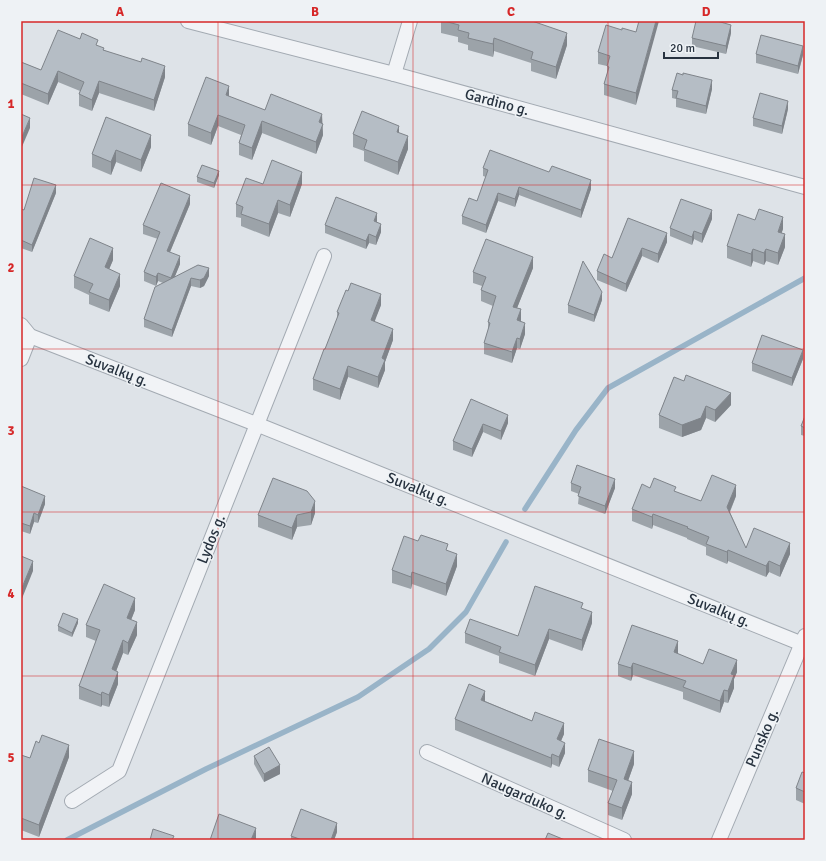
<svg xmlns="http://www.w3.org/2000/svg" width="826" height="861" font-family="Signika,sans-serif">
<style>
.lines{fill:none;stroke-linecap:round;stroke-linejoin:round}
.stream{stroke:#99b4c8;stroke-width:5.5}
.street-casing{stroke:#a3aab2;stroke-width:16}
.street{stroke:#f1f3f6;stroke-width:14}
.wall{fill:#9ca3a9}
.shaded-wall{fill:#7f848a}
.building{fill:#b5bdc5;stroke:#7f848a}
.grid{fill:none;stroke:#d62828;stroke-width:1;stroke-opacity:0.55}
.labels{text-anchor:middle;stroke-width:3;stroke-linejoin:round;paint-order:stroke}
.street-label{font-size:15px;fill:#27323f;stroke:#eef2f5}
.neatline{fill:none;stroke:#d62828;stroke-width:1.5}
.grid-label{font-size:13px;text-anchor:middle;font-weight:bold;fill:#d62828}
</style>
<rect width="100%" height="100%" fill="#dee3e8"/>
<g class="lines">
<g class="stream">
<polyline points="525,509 576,430 608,388 805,278"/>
<polyline points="67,840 206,769 358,697 429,649 466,612 506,542"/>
</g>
<g class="street-casing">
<g id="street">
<polyline points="188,21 394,74 805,187"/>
<polyline points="394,74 410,21"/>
<polyline points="21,325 30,336 256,424 805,645"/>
<polyline points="21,359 30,336"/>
<polyline points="427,752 624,840"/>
<polyline points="72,801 119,771 324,256"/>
<polyline points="719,840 805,636"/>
</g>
</g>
<use href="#street" class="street"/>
</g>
<g class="wall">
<polygon points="441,21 532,21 567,45 556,79 531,71 531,63 494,51 493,57 468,50 468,45 458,42 458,37 441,33"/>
<polygon points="622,30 636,32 636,105 604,95 604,84 607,74 607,66 598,64 598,52"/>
<polygon points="731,33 726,54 692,46 692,38"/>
<polygon points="80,39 98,46 104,50 165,77 154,111 99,93 92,111 79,106 79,94 80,91 58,82 48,105 21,94 21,62 41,70"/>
<polygon points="756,54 803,55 798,74 756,63"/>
<polygon points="712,89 706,114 676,107 676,99 672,98 672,90"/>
<polygon points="229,97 265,110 322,124 323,135 316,154 262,133 252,160 239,155 239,143 241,135 218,126 211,145 188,136 188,124"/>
<polygon points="788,109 782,134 753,126 753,118"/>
<polygon points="106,117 151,147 141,172 116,162 111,175 92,167 92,154"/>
<polygon points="399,133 408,149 398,175 364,161 364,151 353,147 353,134"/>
<polygon points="483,168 591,189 581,218 519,195 515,207 498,201 486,233 462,224 462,216 477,201 486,177 483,176"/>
<polygon points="219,175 214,188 197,182 197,177"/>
<polygon points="263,184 302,184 290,217 278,213 269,237 241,226 241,218 236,217 236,204"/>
<polygon points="56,193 32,252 21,248 21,209 24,210"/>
<polygon points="190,204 170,252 180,264 174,278 209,276 204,286 200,288 191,286 172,337 144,327 144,319 163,283 158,281 156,286 144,281 144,272 158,239 143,234 143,225"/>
<polygon points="628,218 667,242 658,263 642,256 626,292 597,280 597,271 612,258"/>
<polygon points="712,219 702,243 694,239 692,245 670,236 670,228"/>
<polygon points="377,221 377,222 381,232 376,245 369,243 366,249 325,233 325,225"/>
<polygon points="783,229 781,233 785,247 778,265 766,261 764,265 753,261 751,267 727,258 727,246"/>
<polygon points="113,260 109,269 120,286 109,312 89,304 89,295 74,288 74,276"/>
<polygon points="533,268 517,308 521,320 521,321 525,334 520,349 517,348 512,363 484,354 484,343 488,331 488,322 493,306 481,301 481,290 482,286 473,283 473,272"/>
<polygon points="602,300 594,322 568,313 568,305"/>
<polygon points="381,305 374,321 393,340 385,362 385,370 378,388 348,377 340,400 313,390 313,379 337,319 337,312"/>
<polygon points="803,359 792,386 752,371 752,363"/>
<polygon points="674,377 731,405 715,422 706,418 701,430 682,437 659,428 659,415"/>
<polygon points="471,399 508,423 501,440 483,432 472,457 453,450 453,441"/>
<polygon points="805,416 805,436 801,435 801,426"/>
<polygon points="571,483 615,488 605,514 578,504 579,494 571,491"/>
<polygon points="21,486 45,504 38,523 34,522 30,534 21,531"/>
<polygon points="650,488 676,492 701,501 736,496 730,512 746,548 790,554 780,577 769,572 766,577 728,561 727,564 706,555 706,547 687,539 687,538 653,525 652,529 632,521 632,509"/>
<polygon points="307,491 315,513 311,525 297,527 292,540 258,527 258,515"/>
<polygon points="448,551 457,566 446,596 412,584 411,589 392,583 392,570"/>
<polygon points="583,609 592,623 582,651 549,639 535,676 499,663 499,656 465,643 465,633 518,636"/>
<polygon points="135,610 131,620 137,635 128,655 123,653 116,671 118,684 109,707 102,705 101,707 79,699 79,686 96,641 86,637 86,625"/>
<polygon points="78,623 72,637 58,631 58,626"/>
<polygon points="678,654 703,664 737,672 734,679 734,688 728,703 724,702 720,713 683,699 683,692 633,675 631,681 618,676 618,664"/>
<polygon points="485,701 564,734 561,741 565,753 559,767 552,764 551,768 455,730 455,719"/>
<polygon points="21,755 30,758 69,757 39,837 21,830"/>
<polygon points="254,756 280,774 264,782 254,764"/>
<polygon points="634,764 628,781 632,794 622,820 608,815 608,803 613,791 588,782 588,770"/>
<polygon points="805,773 805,804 796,800 796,788"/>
<polygon points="337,832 334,840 291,840 291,836"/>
</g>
<g class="shaded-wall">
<polygon points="656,21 659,21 636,105 636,93"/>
<polygon points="731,25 731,33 726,54 726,46"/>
<polygon points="567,33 567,45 556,79 556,67"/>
<polygon points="494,38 494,51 493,57 493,44"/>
<polygon points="803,46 803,55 798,74 798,66"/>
<polygon points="165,66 165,77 154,111 154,100"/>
<polygon points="58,71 58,82 48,105 48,94"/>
<polygon points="712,80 712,89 706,114 706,106"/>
<polygon points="99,81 99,93 92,111 92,100"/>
<polygon points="229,86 229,97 226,95"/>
<polygon points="788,101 788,109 782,134 782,126"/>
<polygon points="322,114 323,135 316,154 316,142 319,122"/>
<polygon points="218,115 218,126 211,145 211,133"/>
<polygon points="30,118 30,128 21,149 21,139"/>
<polygon points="262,121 262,133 252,160 252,148"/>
<polygon points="399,126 399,138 397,132"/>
<polygon points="151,135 151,147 141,172 141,160"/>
<polygon points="408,136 408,149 398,175 398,162"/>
<polygon points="116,150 116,162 111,175 111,162"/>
<polygon points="219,171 219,175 214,188 214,183"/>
<polygon points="302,172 302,184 290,217 290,205"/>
<polygon points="591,180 591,189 581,218 581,210"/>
<polygon points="56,185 56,193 32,252 32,245"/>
<polygon points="519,187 519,195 515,207 515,199"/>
<polygon points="498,193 498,201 486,233 486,225"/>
<polygon points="190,195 190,204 167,259 167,251"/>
<polygon points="278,200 278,213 269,237 269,224"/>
<polygon points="712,210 712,219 702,243 702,234"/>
<polygon points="377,213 377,221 374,229 374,221"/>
<polygon points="783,217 783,229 778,244 778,232"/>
<polygon points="381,224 381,232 376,245 376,237"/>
<polygon points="694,231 694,239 692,245 692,237"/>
<polygon points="667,233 667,242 658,263 658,254"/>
<polygon points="369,234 369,243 366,249 366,241"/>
<polygon points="785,234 785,247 778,265 778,253"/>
<polygon points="113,248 113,260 105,279 105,267"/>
<polygon points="642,248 642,256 626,292 626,284"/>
<polygon points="753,249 753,261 751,267 751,254"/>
<polygon points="766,249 766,261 764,265 764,253"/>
<polygon points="180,256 180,264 171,286 171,278"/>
<polygon points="533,257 533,268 513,318 513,307"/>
<polygon points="209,268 209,276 204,286 200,288 200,280"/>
<polygon points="158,273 158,281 156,286 156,277"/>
<polygon points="120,274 120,286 109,312 109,300"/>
<polygon points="191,278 191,286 172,337 172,330"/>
<polygon points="602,292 602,300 594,322 594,315"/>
<polygon points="381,294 381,305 371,331 371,320"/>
<polygon points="521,309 521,320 517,331 517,320"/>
<polygon points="525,323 525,334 520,349 520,339"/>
<polygon points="393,329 393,340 385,362 385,370 378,388 378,377 382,358"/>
<polygon points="517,338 517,348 512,363 512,352"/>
<polygon points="803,350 803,359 792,386 792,378"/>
<polygon points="348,366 348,377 340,400 340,389"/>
<polygon points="731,393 731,405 715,422 715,410"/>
<polygon points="706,406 706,418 701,430 682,437 682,425"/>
<polygon points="508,415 508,423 501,440 501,431"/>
<polygon points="483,424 483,432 472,457 472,449"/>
<polygon points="615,479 615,488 605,514 605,506"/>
<polygon points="736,485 736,496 727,518 727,507"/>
<polygon points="45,496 45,504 38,523 38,515"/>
<polygon points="315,501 315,513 311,525 311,512"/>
<polygon points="34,513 34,522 30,534 30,526"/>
<polygon points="653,514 653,525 652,529 652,517"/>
<polygon points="297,515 297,527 292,540 292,528"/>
<polygon points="790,543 790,554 780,577 780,566"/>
<polygon points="728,550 728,561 727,564 727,552"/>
<polygon points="457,554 457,566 446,596 446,584"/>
<polygon points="33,561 33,571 21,601 21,590"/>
<polygon points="769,561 769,572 766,577 766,566"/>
<polygon points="412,572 412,584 411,589 411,577"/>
<polygon points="135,598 135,610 127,630 127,618"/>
<polygon points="592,612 592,623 582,651 582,640"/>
<polygon points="78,619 78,623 72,637 72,633"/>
<polygon points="137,622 137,635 128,655 128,643"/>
<polygon points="549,629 549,639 535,676 535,665"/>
<polygon points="123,640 123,653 112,682 112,669"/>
<polygon points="678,641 678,653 674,664 674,652"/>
<polygon points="737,660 737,672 734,679 734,688 728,703 728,691 731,674"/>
<polygon points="633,663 633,675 631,681 631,668"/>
<polygon points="118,672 118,684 109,707 109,695"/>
<polygon points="724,690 724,702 720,713 720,701"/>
<polygon points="485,691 485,702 481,700"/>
<polygon points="102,692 102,705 101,707 101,695"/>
<polygon points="564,723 564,734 557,750 557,739"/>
<polygon points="565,743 565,753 559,767 559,757"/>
<polygon points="69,745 69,757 39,837 39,825"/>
<polygon points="634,751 634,764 624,792 624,779"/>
<polygon points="552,754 552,764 551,768 551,758"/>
<polygon points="280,765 280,774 264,782 264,774"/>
<polygon points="632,782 632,794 622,820 622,808"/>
<polygon points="337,823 337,832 334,840 331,840"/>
<polygon points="256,828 256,840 251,840"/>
</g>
<g class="building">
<polygon points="444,21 532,21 567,33 556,67 531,59 533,52 494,38 493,44 468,38 469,33 458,30 459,25"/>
<polygon points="639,21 656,21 636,93 604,84 609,67 607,66 610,56 598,52 606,25 622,30 622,28 636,32"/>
<polygon points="696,21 717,21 731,25 726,46 692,38"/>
<polygon points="58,30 80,39 82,33 98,40 96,45 104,48 103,50 141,62 142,58 165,66 154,100 99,81 92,100 79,94 84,82 58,71 48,94 21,83 21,62 41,70"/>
<polygon points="761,35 803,46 798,66 756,54"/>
<polygon points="677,73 683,75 683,73 712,80 706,106 676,98 678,91 672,90"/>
<polygon points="206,77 229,86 226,95 265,110 271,94 322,114 319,122 323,124 316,142 262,121 252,148 239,143 245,125 218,115 211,133 188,124"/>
<polygon points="760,93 788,101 782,126 753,118"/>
<polygon points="362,111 399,126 397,132 408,136 398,162 364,149 367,140 353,134"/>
<polygon points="21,114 30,118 21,139"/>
<polygon points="106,117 151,135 141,160 116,150 111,162 92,154"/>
<polygon points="490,150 549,172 552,166 591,180 581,210 519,187 515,199 498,193 486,225 462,216 469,198 477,201 488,170 483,168"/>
<polygon points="272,160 302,172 290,205 278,200 269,224 241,214 243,207 236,204 246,178 263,184"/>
<polygon points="202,165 219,171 214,183 197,177"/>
<polygon points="34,178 56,185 32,245 21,240 21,209 24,210"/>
<polygon points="161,183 190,195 167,251 180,256 171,278 158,273 156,277 144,272 160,232 143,225"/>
<polygon points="336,197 377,213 374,221 381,224 376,237 369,234 366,241 325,225"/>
<polygon points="681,199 712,210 702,234 694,231 692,237 670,228"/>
<polygon points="759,209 783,217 778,232 785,234 778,253 766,249 764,253 753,249 751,254 727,246 738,214 755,220"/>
<polygon points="628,218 667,233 658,254 642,248 626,284 597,271 604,254 612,258"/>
<polygon points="90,238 113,248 105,267 120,274 109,300 89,292 93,284 74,276"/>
<polygon points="486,239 533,257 513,307 521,309 517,320 525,323 520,339 517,338 512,352 484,343 490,323 488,322 496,296 481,290 486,277 473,272"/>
<polygon points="583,261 602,292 594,315 568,305"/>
<polygon points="198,265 209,268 204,278 200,280 191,278 172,330 144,319 155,287"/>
<polygon points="351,283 381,294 371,320 393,329 382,358 385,360 378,377 348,366 340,389 313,379 324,349 325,349 339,313 337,312 346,290 348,291"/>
<polygon points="762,335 803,350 792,378 752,363"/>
<polygon points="686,375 731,393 715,410 706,406 701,418 682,425 659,415 674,377 684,381"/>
<polygon points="471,399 508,415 501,431 483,424 472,449 453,441"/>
<polygon points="805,416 805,428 801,426"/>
<polygon points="577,465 615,479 605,506 578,496 581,487 571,483"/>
<polygon points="712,475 736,485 727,507 746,548 754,528 790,543 780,566 769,561 766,566 728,550 727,552 706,544 709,537 687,528 688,527 653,514 652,517 632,509 642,484 650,488 654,478 676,487 674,491 701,501"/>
<polygon points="273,478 307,491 315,501 311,512 297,515 292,528 258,515"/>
<polygon points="21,486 45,496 38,515 34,513 30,526 21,523"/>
<polygon points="421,535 448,544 446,550 457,554 446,584 412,572 411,577 392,570 404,536 418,541"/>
<polygon points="21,556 33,561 21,590"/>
<polygon points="104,584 135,598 127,618 137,622 128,643 123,640 112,669 118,672 109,695 102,692 101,695 79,686 100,630 86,625"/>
<polygon points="535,586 583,603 581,608 592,612 582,640 549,629 535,665 499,652 501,647 465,633 470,619 518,636"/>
<polygon points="63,613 78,619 72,633 58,626"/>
<polygon points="632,625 678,641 674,652 703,664 709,649 737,660 731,674 734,675 728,691 724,690 720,701 683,687 686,681 633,663 631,668 618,664"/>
<polygon points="469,684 485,691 481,700 532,721 535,712 564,723 557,739 565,743 559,757 552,754 551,758 455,719"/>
<polygon points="42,735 69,745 39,825 21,818 21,755 30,758 36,741 39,743"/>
<polygon points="599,739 634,751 624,779 632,782 622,808 608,803 617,780 588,770"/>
<polygon points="269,747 280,765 264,774 254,756"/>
<polygon points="802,772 805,773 805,792 796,788"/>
<polygon points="301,809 337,823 331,840 302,840 291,836"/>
<polygon points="219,814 256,828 251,840 210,840"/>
<polygon points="153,829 174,836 172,840 150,840"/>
<polygon points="548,833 565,840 545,840"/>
</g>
<path class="grid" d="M 218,21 L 218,840M 413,21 L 413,840M 608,21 L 608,840M 21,185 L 805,185M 21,349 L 805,349M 21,512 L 805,512M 21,676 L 805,676"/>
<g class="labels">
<g class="street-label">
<text transform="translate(497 102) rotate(15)" y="5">Gardino g.</text>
<text transform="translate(117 370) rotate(21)" y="5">Suvalkų g.</text>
<text transform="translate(418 489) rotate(22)" y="5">Suvalkų g.</text>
<text transform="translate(211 539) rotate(-68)" y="5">Lydos g.</text>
<text transform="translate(719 610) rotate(22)" y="5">Suvalkų g.</text>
<text transform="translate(762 738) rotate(-67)" y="5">Punsko g.</text>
<text transform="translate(525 796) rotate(24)" y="5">Naugarduko g.</text>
</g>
</g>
<rect width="826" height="861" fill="none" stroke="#eef2f5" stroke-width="44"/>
<path d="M664 52v6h54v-6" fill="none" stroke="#27323f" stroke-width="2"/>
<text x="670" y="52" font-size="12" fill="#27323f" stroke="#eef2f5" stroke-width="3" paint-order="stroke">20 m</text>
<rect x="22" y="22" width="782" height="817" class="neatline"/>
<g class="grid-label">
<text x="120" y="16">A</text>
<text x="315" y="16">B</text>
<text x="511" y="16">C</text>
<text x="706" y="16">D</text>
<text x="11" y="108">1</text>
<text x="11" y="272">2</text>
<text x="11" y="435">3</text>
<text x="11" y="598">4</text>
<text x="11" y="762">5</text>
</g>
</svg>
